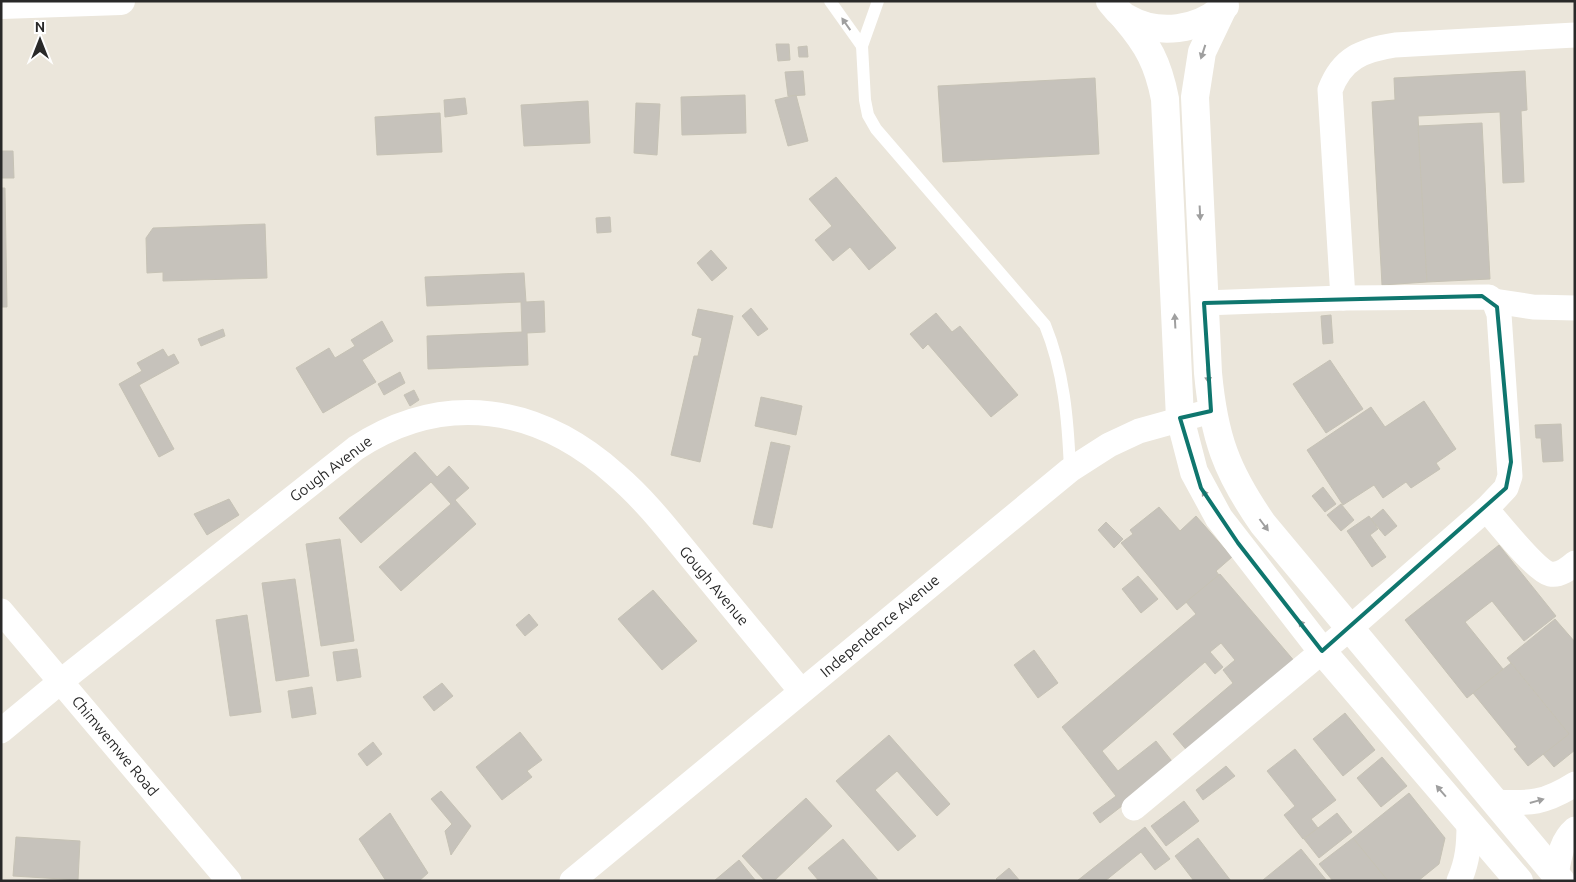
<svg xmlns="http://www.w3.org/2000/svg" width="1576" height="882" font-family="Ubuntu,sans-serif">
<style>
.building{fill:#c6c2bb;stroke:#c6c2b5}
.lines{fill:none;stroke-linecap:round;stroke-linejoin:round}
.lane{stroke:#fff;stroke-width:12}
.street{stroke:#fff;stroke-width:25}
.secondary{stroke:#fff;stroke-width:28}
.oneway{fill:#9f9f9f}
.marked{fill:none;stroke:#0f766e;stroke-width:4;stroke-linejoin:round}
.labels{text-anchor:middle;stroke-width:4;stroke-linejoin:round;paint-order:stroke}
.street-label{font-size:15px;fill:#292929;stroke:#fff}
</style>
<rect width="100%" height="100%" fill="#ebe6db"/>
<g class="building">
<polygon points="776,44 789,44 790,60 778,61"/>
<polygon points="807,46 808,57 799,57 798,47"/>
<polygon points="803,71 805,95 788,96 785,72"/>
<polygon points="1525,71 1527,110 1521,111 1524,182 1503,183 1500,112 1418,116 1427,282 1382,285 1372,102 1395,100 1394,78"/>
<polygon points="1095,78 1099,154 943,162 938,86"/>
<polygon points="745,95 746,133 682,135 681,97"/>
<polygon points="796,95 808,141 788,146 775,100"/>
<polygon points="465,98 467,114 445,117 444,100"/>
<polygon points="588,101 590,143 524,146 521,105"/>
<polygon points="636,103 660,104 657,155 634,153"/>
<polygon points="440,113 442,152 377,155 375,117"/>
<polygon points="1482,123 1490,279 1427,282 1418,126"/>
<polygon points="1,151 13,151 14,178 1,178"/>
<polygon points="836,177 896,248 869,270 850,247 833,261 815,240 832,226 809,199"/>
<polygon points="1,188 5,188 7,307 1,307"/>
<polygon points="610,217 611,232 597,233 596,218"/>
<polygon points="265,224 267,278 163,281 163,272 147,273 146,238 153,228"/>
<polygon points="711,250 727,268 712,281 697,263"/>
<polygon points="524,273 526,302 544,301 545,332 527,333 528,365 428,369 427,336 522,332 521,302 427,306 425,277"/>
<polygon points="751,308 768,329 758,336 742,316"/>
<polygon points="698,309 733,316 700,462 671,455 694,356 698,356 702,338 692,335"/>
<polygon points="936,313 952,332 960,326 1018,395 991,417 928,344 923,349 910,334"/>
<polygon points="1331,315 1333,343 1323,344 1321,316"/>
<polygon points="382,321 393,341 362,360 376,382 323,413 296,368 329,348 335,358 355,346 351,340"/>
<polygon points="223,329 225,336 201,346 198,339"/>
<polygon points="163,349 168,357 174,354 179,363 139,385 174,449 159,457 119,384 142,371 137,363"/>
<polygon points="1330,360 1363,409 1326,433 1293,384"/>
<polygon points="400,372 405,383 384,395 378,384"/>
<polygon points="414,390 419,400 410,406 404,395"/>
<polygon points="761,397 802,406 796,435 755,426"/>
<polygon points="1424,401 1456,449 1436,463 1440,469 1411,488 1406,482 1383,498 1374,485 1343,505 1307,450 1371,407 1385,427"/>
<polygon points="1561,424 1563,461 1543,462 1541,438 1536,438 1535,425"/>
<polygon points="771,442 790,446 772,528 753,524"/>
<polygon points="415,452 437,477 449,466 469,488 455,500 476,524 401,591 379,567 451,504 431,482 361,543 339,518"/>
<polygon points="1323,487 1336,504 1325,512 1312,496"/>
<polygon points="229,499 239,515 207,535 194,514"/>
<polygon points="1341,504 1354,520 1341,531 1327,515"/>
<polygon points="1159,507 1180,531 1196,516 1232,557 1216,571 1219,575 1177,610 1121,543 1133,534 1130,530"/>
<polygon points="1383,509 1397,526 1385,536 1371,519"/>
<polygon points="1369,516 1378,529 1370,535 1386,557 1372,567 1347,531"/>
<polygon points="1106,522 1123,539 1114,548 1098,530"/>
<polygon points="340,539 354,641 321,646 306,544"/>
<polygon points="1499,545 1556,616 1524,641 1492,601 1465,622 1503,669 1467,698 1405,620"/>
<polygon points="1220,574 1296,663 1189,753 1173,734 1233,683 1223,670 1235,660 1221,643 1210,652 1223,667 1215,674 1205,662 1102,751 1118,771 1156,741 1175,765 1100,823 1093,813 1116,796 1062,727 1196,614 1186,602"/>
<polygon points="1138,576 1158,599 1141,613 1122,589"/>
<polygon points="295,579 309,676 276,681 262,583"/>
<polygon points="653,590 697,641 662,670 618,619"/>
<polygon points="529,614 538,625 525,636 516,625"/>
<polygon points="247,615 261,712 230,716 216,620"/>
<polygon points="1555,619 1575,642 1575,750 1554,767 1543,754 1569,734 1507,658"/>
<polygon points="357,649 361,677 337,681 333,652"/>
<polygon points="1034,650 1058,683 1038,698 1014,665"/>
<polygon points="1511,663 1569,734 1528,766 1514,749 1517,747 1473,693"/>
<polygon points="442,683 453,696 434,711 423,697"/>
<polygon points="312,687 316,714 292,718 288,691"/>
<polygon points="1345,713 1375,750 1343,776 1313,739"/>
<polygon points="520,732 542,760 527,771 532,777 502,800 476,767"/>
<polygon points="889,735 950,804 937,816 897,771 875,790 916,836 898,851 836,781"/>
<polygon points="373,742 382,754 367,766 358,754"/>
<polygon points="1295,749 1336,800 1311,819 1318,828 1303,839 1284,815 1295,806 1267,771"/>
<polygon points="1382,757 1407,786 1381,807 1357,778"/>
<polygon points="1226,766 1235,776 1203,800 1196,790"/>
<polygon points="441,791 471,826 451,855 445,831 452,824 431,799"/>
<polygon points="1409,793 1445,838 1439,864 1418,881 1388,881 1353,838"/>
<polygon points="806,798 832,826 774,881 765,881 742,856"/>
<polygon points="1184,801 1199,821 1166,846 1151,826"/>
<polygon points="390,813 428,873 419,881 386,881 359,839"/>
<polygon points="1337,813 1352,832 1319,858 1304,839"/>
<polygon points="1145,827 1170,859 1155,870 1141,852 1105,881 1077,881"/>
<polygon points="16,837 80,841 78,880 13,876"/>
<polygon points="1198,838 1231,881 1194,881 1175,856"/>
<polygon points="1353,838 1388,881 1333,881 1319,864"/>
<polygon points="843,839 879,881 819,881 808,868"/>
<polygon points="1301,849 1327,881 1263,881 1263,880"/>
<polygon points="739,860 756,881 714,881"/>
<polygon points="1009,868 1020,881 998,881 996,879"/>
</g>
<g class="lines">
<g class="lane">
<polyline points="830,1 862,46"/>
<path d="M 878,1 L 862,46 L 865,100 L 868,115 L 876,129 L 1045,325 C 1064,371 1068,420 1070,470"/>
</g>
<g class="street">
<path d="M 1343,298 L 1330,90 C 1342,58 1363,50 1395,45 L 1575,35"/>
<polyline points="1494,301 1533,307 1575,308"/>
<path d="M 1486,509 C 1498,522 1535,570 1550,574 C 1560,576 1568,569 1575,563"/>
<polyline points="1,611 229,881"/>
<path d="M 1,731 L 60,682 L 356,448 C 445,390 539,406 616,475 C 649,503 675,539 702,571 C 735,611 768,651 801,691"/>
<path d="M 1495,802 C 1530,804 1545,803 1575,784"/>
<polyline points="1134,808 1349,629 1486,509 1506,488 1510,476 1499,314 1494,301 1489,297 1343,298 1204,303"/>
<path d="M 1556,875 C 1559,858 1561,841 1575,829"/>
<polyline points="572,881 1070,470 1109,445 1139,431 1211,411"/>
<path d="M 1459,881 C 1468,861 1469,844 1469,823"/>
</g>
<g class="secondary">
<path d="M 1110,1 C 1115,7 1120,15 1127,18 C 1158,36 1199,31 1225,6"/>
<polyline points="1,5 121,1"/>
<path d="M 1223,8 L 1202,52 L 1195,97 L 1208,373 C 1214,437 1226,471 1263,524 L 1561,881"/>
<path d="M 1125,18 C 1148,45 1158,63 1165,99 L 1180,418 L 1194,472 L 1219,518 L 1322,651 L 1519,881"/>
</g>
</g>
<defs><path id="oneway-solid" d="M-6-.8H1V-3.2L6.5 0L1 3.2V.8H-6Z" transform="scale(1.25)"/></defs>
<g class="oneway">
<use href="#oneway-solid" transform="translate(846 24) rotate(-125)"/>
<use href="#oneway-solid" transform="translate(1203 52) rotate(108)"/>
<use href="#oneway-solid" transform="translate(1200 213) rotate(87)"/>
<use href="#oneway-solid" transform="translate(1175 321) rotate(-93)"/>
<use href="#oneway-solid" transform="translate(1208 376) rotate(85)"/>
<use href="#oneway-solid" transform="translate(1206 496) rotate(-122)"/>
<use href="#oneway-solid" transform="translate(1264 525) rotate(53)"/>
<use href="#oneway-solid" transform="translate(1303 626) rotate(-128)"/>
<use href="#oneway-solid" transform="translate(1441 791) rotate(-131)"/>
<use href="#oneway-solid" transform="translate(1537 801) rotate(-16)"/>
</g>
<path class="marked" d="M 1482,296 L 1497,307 L 1511,462 L 1506,488 L 1322,651 L 1238,543 L 1201,488 L 1180,418 L 1211,411 L 1204,303 Z"/>
<g class="labels">
<g class="street-label">
<text transform="translate(331 469) rotate(-37)" y="5">Gough Avenue</text>
<text transform="translate(714 586) rotate(50)" y="5">Gough Avenue</text>
<text transform="translate(880 626) rotate(-40)" y="5">Independence Avenue</text>
<text transform="translate(115 746) rotate(50)" y="5">Chimwemwe Road</text>
</g>
</g>
<rect width="1576" height="882" fill="none" stroke="#292929" stroke-width="5"/>
<g transform="translate(40 40)" stroke="#ffffff" stroke-width="4" paint-order="stroke">
<path d="M0-4L9 19L0 12L-9 19Z" fill="#292929"/>
<text y="-8" font-size="14" font-weight="bold" text-anchor="middle" fill="#292929">N</text>
</g>
</svg>
